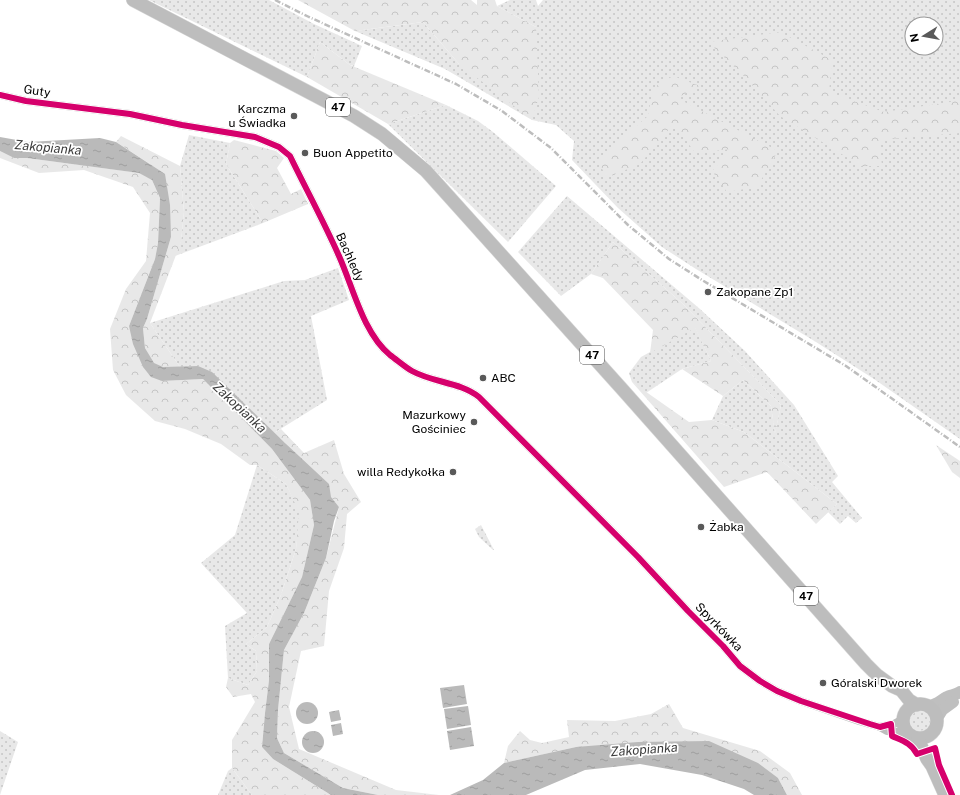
<svg xmlns="http://www.w3.org/2000/svg" width="960" height="795" font-family="'Public Sans',sans-serif">
<style>
.grass{fill:url(#grass-dots);fill-rule:evenodd}
.forest{fill:url(#forest-crowns)}
.water{fill:url(#water-ripples)}
.lines{fill:none;stroke-linecap:round;stroke-linejoin:round}
.primary-casing{stroke:#dbdbdb;stroke-width:14}
.street{stroke:#bdbdbd;stroke-width:8}
.secondary{stroke:#bfbfbf;stroke-width:12}
.primary{stroke:#bdbdbd;stroke-width:13}
.rail{stroke:#bdbdbd;stroke-width:2.5;stroke-dasharray:6 2 1 2;stroke-linecap:butt}
.cycleway-casing{stroke:#fff;stroke-width:8}
.cycleway{stroke:#d6006c;stroke-width:6}
.poi-dot{fill:#595959;stroke:#fff;stroke-width:1.5}
.labels{text-anchor:middle;stroke-width:3.5;stroke-linejoin:round;paint-order:stroke}
.shield{fill:#fff;stroke:#4c4c4c;stroke-width:1}
.shield-label{font-size:11px;font-weight:bold;fill:#000}
.street-label{font-size:12px;fill:#000;stroke:#fff}
.poi-label{font-size:12px;fill:#000;stroke:#fff;text-anchor:start}
.water-label{font-size:13px;font-style:italic;fill:#3d3d3d;stroke:#fff}
</style>
<defs>
<pattern id="grass-dots" width="8" height="8" patternUnits="userSpaceOnUse"><rect width="8" height="8" fill="#e8e8e8"/><path d="M2 2h.1M6 6h.1" fill="none" stroke="#c5c5c5" stroke-width="1.8" stroke-linecap="round"/></pattern>
<pattern id="forest-crowns" width="20" height="18" patternUnits="userSpaceOnUse"><rect width="20" height="18" fill="#e8e8e8"/><path d="M2 6a3 3 0 1 1 6 0M12 15a3 3 0 1 1 6 0" fill="none" stroke="#c5c5c5"/></pattern>
<pattern id="water-ripples" width="26" height="14" patternUnits="userSpaceOnUse"><rect width="26" height="14" fill="#bababa"/><path d="M2 4q2-2 4 0t4 0M15 11q2-2 4 0t4 0" fill="none" stroke="#9e9e9e"/></pattern>
</defs>
<rect width="100%" height="100%" fill="#fff"/>
<g class="grass">
<polygon points="149,0 269,0 314,24 362,46 354,66 350,65 320,42 307,77"/>
<path d="M 510,0 L 536,0 L 538,6 L 543,0 L 960,0 L 960,439 L 874,379 L 816,342 L 696,269 L 662,247 L 618,208 L 572,160 L 574,141 L 556,125 L 532,120 L 445,69 L 355,31 L 423,22 L 459,64 L 536,27 L 497,6 ZM 912,24 L 936,24 L 936,48 L 912,48 Z"/>
<polygon points="446,105 478,121 493,132 556,186 508,242 388,124"/>
<polygon points="189,135 230,143 226,164 263,223 175,256 181,241 184,212 180,166"/>
<polygon points="567,196 700,309 745,351 794,405 838,476 832,482 862,518 856,523 848,516 840,524 828,512 837,504 744,432 712,420 723,396 743,380 771,406 775,433 781,405 683,304 613,242 591,274 561,296 518,252"/>
<polygon points="338,268 349,300 311,316 327,400 274,433 245,404 198,366 180,367 150,323 284,281 305,280"/>
<polygon points="695,327 711,361 682,369 646,393 632,382 629,373 641,357"/>
<polygon points="257,465 286,484 300,512 296,549 281,595 267,627 246,644 256,651 257,671 248,685 228,678 225,626 247,613 201,563 235,535"/>
<polygon points="481,525 494,550 493,550 479,537 475,529"/>
<circle cx="920" cy="721" r="10"/>
<polygon points="0,731 18,742 0,795"/>
<polygon points="232,768 252,795 218,795 228,771"/>
</g>
<g class="forest">
<polygon points="298,0 471,0 477,5 477,0 495,0 497,6 536,27 539,97 532,120 459,64 423,22 355,31"/>
<polygon points="780,32 832,60 829,92 884,112 950,102 960,98 960,133 879,140 882,166 861,166 780,116 744,76 708,42"/>
<polygon points="320,42 350,65 446,105 388,124 307,77"/>
<polygon points="673,76 700,86 677,98 778,151 757,187 727,192 712,171 732,149 695,153 674,123 640,164 606,178 598,159 648,116 653,88"/>
<polygon points="121,136 180,166 184,212 181,242 150,323 180,367 163,367 154,364 150,358 145,348 143,328 147,319 171,237 150,164 116,142"/>
<polygon points="234,140 276,151 284,158 277,168 291,194 301,189 308,204 263,223 226,164 230,143"/>
<polygon points="0,151 14,158 27,158 140,173 152,180 160,198 158,243 155,259 129,326 162,381 203,379 272,449 310,500 314,525 302,577 269,644 269,680 265,713 262,747 273,759 331,795 252,795 232,768 232,740 255,702 251,694 233,697 226,687 228,678 248,685 257,671 256,651 246,644 267,627 281,595 296,549 299,512 286,484 257,465 250,465 221,444 185,429 155,421 126,395 113,370 110,329 126,289 146,261 150,213 133,187 84,170 39,173 0,158"/>
<polygon points="613,242 683,304 781,405 775,434 771,406 743,380 723,396 682,369 711,361 695,328 650,353 653,330 603,278 591,274"/>
<polygon points="632,382 689,422 712,420 744,432 837,504 816,524 767,472 724,487"/>
<polygon points="281,429 304,453 334,440 344,474 361,502 347,514 344,548 329,591 324,646 301,651 289,707 299,749 396,790 439,795 378,795 343,788 284,753 277,738 278,710 284,650 304,613 326,558 339,507 285,443 274,433"/>
<polygon points="936,445 960,461 960,478 952,472"/>
<polygon points="669,704 683,728 760,751 790,773 802,795 787,795 778,778 576,747 504,763 508,746 520,731 530,740 542,743 569,737 567,720 615,721 651,714"/>
</g>
<g class="water">
<polygon points="0,137 28,142 100,138 116,142 165,174 170,205 171,237 147,319 143,328 145,348 154,363 163,367 198,366 212,372 285,443 329,484 331,497 339,507 334,521 326,558 304,613 284,650 278,710 277,738 284,753 343,788 378,795 331,795 273,759 262,747 265,713 269,680 269,644 302,577 314,525 310,500 272,449 203,379 162,381 151,377 143,367 133,344 129,326 155,259 158,243 160,198 152,180 139,173 27,158 14,158 0,151"/>
<polygon points="464,685 467,704 443,708 440,688"/>
<circle cx="307" cy="713" r="11"/>
<polygon points="468,706 471,725 447,729 444,709"/>
<polygon points="339,710 341,720 331,722 329,712"/>
<polygon points="341,723 343,734 333,736 331,725"/>
<polygon points="471,727 474,746 450,750 447,731"/>
<circle cx="313" cy="742" r="11"/>
<polygon points="709,741 758,763 778,778 787,795 754,795 744,789 702,775 640,764 585,770 526,795 450,795 483,780 504,763 576,747 638,742"/>
</g>
<g class="lines">
<g class="primary-casing">
<g id="primary">
<polyline points="133,0 354,116 382,134 426,171 622,389 866,664 877,675 892,686 901,690 909,700 917,705"/>
<circle cx="920" cy="721" r="17"/>
<polyline points="918,739 927,759 932,766 945,795"/>
</g>
</g>
<g class="street">
<path d="M 0,95 L 26,101 L 130,114 L 182,125 L 255,137 L 279,147 L 290,156 C 306,189 324,222 339,256 C 353,287 363,333 390,355 C 397,360 405,367 412,371 C 434,383 460,382 479,397 L 638,557 L 688,611 L 723,646 L 740,666 L 760,681 L 777,691 L 801,701 L 859,721 L 880,727 L 887,731 L 907,733"/>
<polyline points="880,727 894,724 903,719"/>
</g>
<g class="secondary">
<path d="M 928,706 C 936,706 940,701 947,697 C 951,695 956,695 960,692"/>
<polyline points="937,718 942,710 953,702"/>
</g>
<use href="#primary" class="primary"/>
<polyline class="rail" points="275,0 309,17 456,84 502,111 551,148 628,225 669,259 702,280 846,366 960,447"/>
<g class="cycleway-casing">
<path id="cycleway" d="M 0,95 L 26,101 L 130,114 L 182,125 L 255,137 L 279,147 L 290,156 C 306,189 324,222 339,256 C 353,287 363,333 390,355 C 397,360 405,367 412,371 C 434,383 460,382 479,397 L 638,557 L 688,611 L 723,646 L 740,666 L 760,681 L 777,691 L 801,701 L 870,724 L 880,727 L 891,724 L 892,736 C 903,741 911,743 917,754 L 935,748 L 939,765 L 952,795"/>
</g>
<use href="#cycleway" class="cycleway"/>
</g>
<g class="poi-dot">
<circle cx="294" cy="116" r="4"/>
<circle cx="305" cy="153" r="4"/>
<circle cx="708" cy="292" r="4"/>
<circle cx="483" cy="378" r="4"/>
<circle cx="474" cy="422" r="4"/>
<circle cx="453" cy="472" r="4"/>
<circle cx="701" cy="527" r="4"/>
<circle cx="823" cy="683" r="4"/>
</g>
<g class="labels">
<g class="shield">
<rect x="326" y="98" width="24" height="18" rx="3"/>
<rect x="580" y="346" width="24" height="18" rx="3"/>
<rect x="794" y="587" width="24" height="18" rx="3"/>
</g>
<g class="shield-label">
<text x="338" y="111">47</text>
<text x="592" y="359">47</text>
<text x="806" y="600">47</text>
</g>
<g class="street-label">
<text transform="translate(37 91) rotate(8)" y="4">Guty</text>
<text transform="translate(350 257) rotate(66)" y="4">Bachledy</text>
<text transform="translate(719 627) rotate(46)" y="4">Spyrkówka</text>
</g>
<g class="poi-label">
<text x="286" y="113" text-anchor="end">Karczma<tspan x="286" dy="14">u Świadka</tspan></text>
<text x="313" y="157">Buon Appetito</text>
<text x="716" y="296">Zakopane Zp1</text>
<text x="491" y="382">ABC</text>
<text x="466" y="419" text-anchor="end">Mazurkowy<tspan x="466" dy="14">Gościniec</tspan></text>
<text x="445" y="476" text-anchor="end">willa Redykołka</text>
<text x="709" y="531">Żabka</text>
<text x="831" y="687">Góralski Dworek</text>
</g>
<g class="water-label">
<text transform="translate(48 147) rotate(5)" y="5">Zakopianka</text>
<text transform="translate(240 407) rotate(43)" y="5">Zakopianka</text>
<text transform="translate(644 749) rotate(-4)" y="5">Zakopianka</text>
</g>
</g>
<g transform="translate(924 36) rotate(259)"><circle r="19" fill="#ffffff" stroke="#999999"/>
<path d="M0-3L7 15L0 10L-7 15Z" fill="#595959"/>
<text y="-6" font-size="11" font-weight="bold" text-anchor="middle" fill="#000000">N</text>
</g>
</svg>
